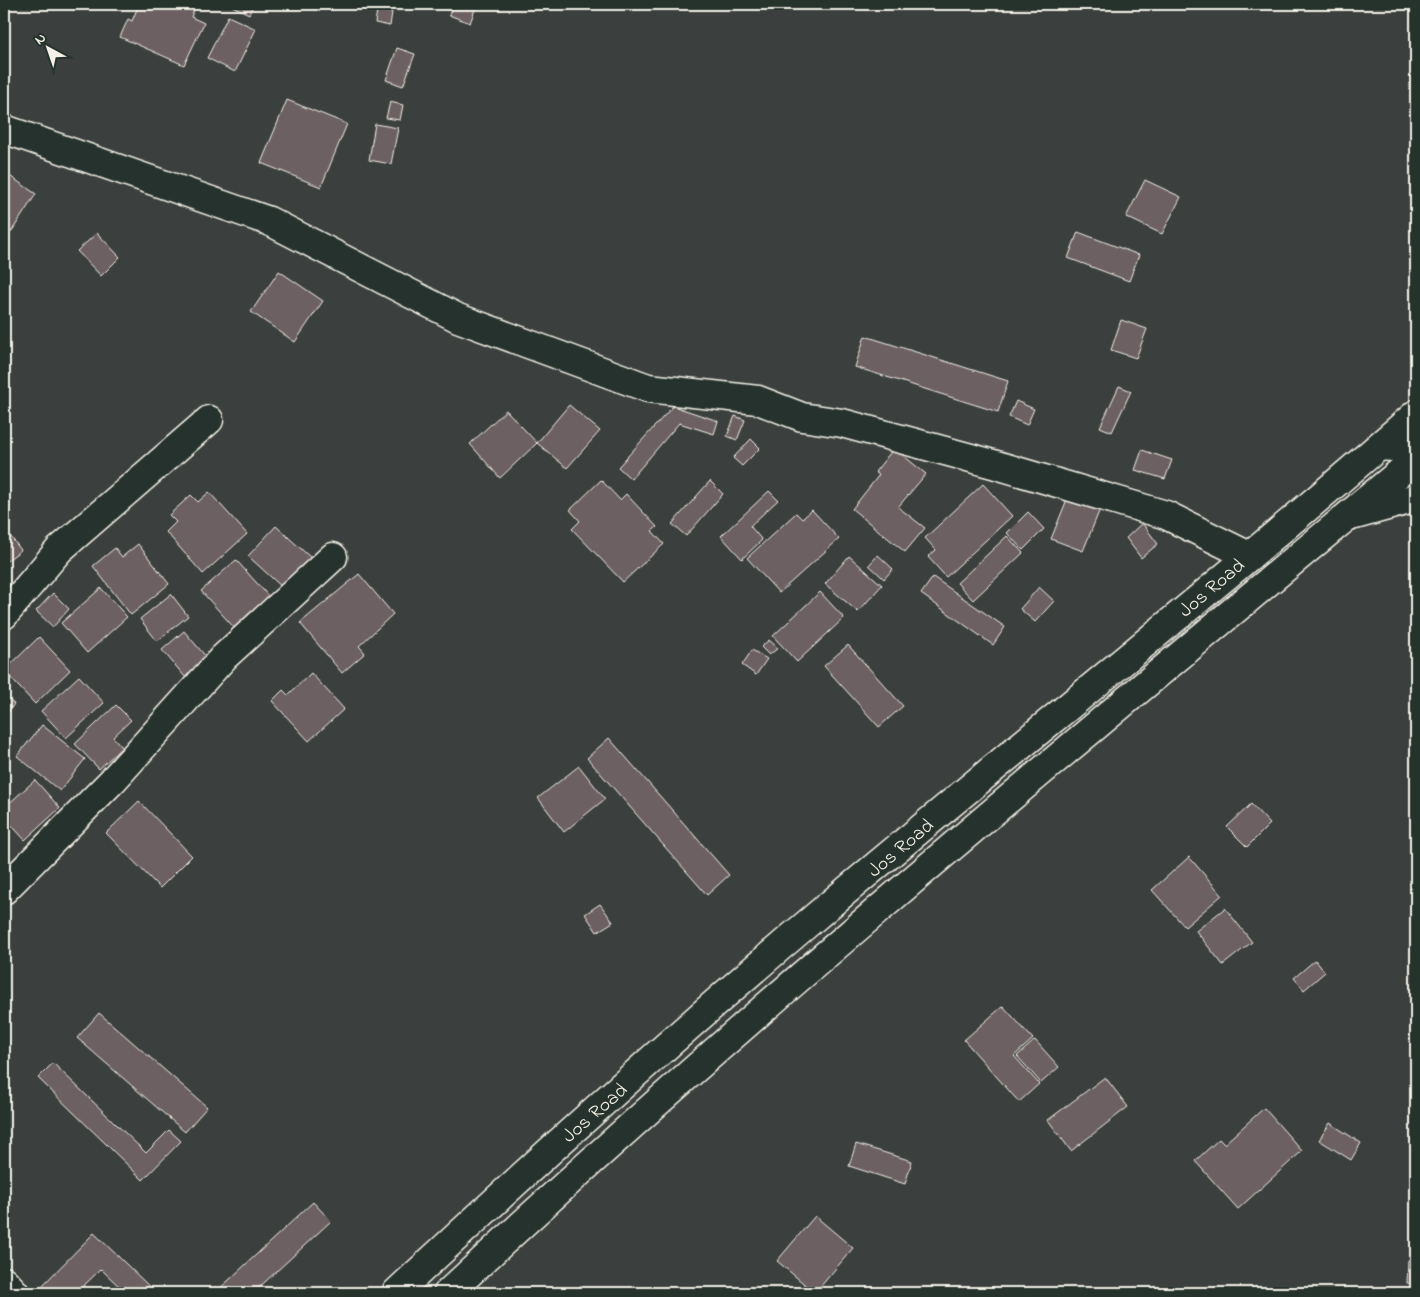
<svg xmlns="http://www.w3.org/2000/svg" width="1420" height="1297" font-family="'Indie Flower',sans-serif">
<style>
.building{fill:#6c6064;stroke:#f4f1e8}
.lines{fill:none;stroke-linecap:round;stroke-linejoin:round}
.street-casing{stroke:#f4f1e8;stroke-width:31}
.secondary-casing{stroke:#f4f1e8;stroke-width:31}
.highway-casing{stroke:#f4f1e8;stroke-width:31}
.street{stroke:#26332d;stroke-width:28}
.secondary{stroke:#26332d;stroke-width:28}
.highway{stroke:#26332d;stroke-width:28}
.labels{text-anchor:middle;stroke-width:4;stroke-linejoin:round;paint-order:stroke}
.street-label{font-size:20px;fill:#f4f1e8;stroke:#26332d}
</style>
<rect width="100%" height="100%" fill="#3b403e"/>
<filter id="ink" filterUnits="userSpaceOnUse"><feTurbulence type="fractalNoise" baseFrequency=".02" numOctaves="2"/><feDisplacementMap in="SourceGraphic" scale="10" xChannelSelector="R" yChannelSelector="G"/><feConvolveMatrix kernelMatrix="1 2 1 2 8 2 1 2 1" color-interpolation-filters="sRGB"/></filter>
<g filter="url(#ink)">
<g class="building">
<polygon points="139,4 196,4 191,17 204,23 184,65 120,37 128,19 132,21"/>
<polygon points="228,4 254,4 249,14"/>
<polygon points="453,4 477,4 470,23 449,15"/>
<polygon points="377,10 392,12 390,26 375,23"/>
<polygon points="228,16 256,29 235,72 207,58"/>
<polygon points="397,48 415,54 403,86 386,80"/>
<polygon points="287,100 347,124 321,187 261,163"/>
<polygon points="390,102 403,105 400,120 386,118"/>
<polygon points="375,124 398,128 391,164 369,160"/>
<polygon points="4,172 36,194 4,243"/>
<polygon points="1145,180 1181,197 1162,234 1126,217"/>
<polygon points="1078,232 1139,255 1129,281 1068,258"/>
<polygon points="97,233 120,257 101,276 77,251"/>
<polygon points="279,271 323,301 295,342 251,312"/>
<polygon points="1121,320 1147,329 1136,358 1111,350"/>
<polygon points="865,336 1008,381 998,412 855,367"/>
<polygon points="1119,386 1131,391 1112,432 1100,427"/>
<polygon points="1016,401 1034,409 1027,425 1009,417"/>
<polygon points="569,405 600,431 567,468 537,443"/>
<polygon points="673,406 718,421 714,434 679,423 631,479 618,467"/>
<polygon points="506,410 537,443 500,478 470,444"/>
<polygon points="735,416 745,420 737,440 727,436"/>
<polygon points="751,439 760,448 742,466 733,458"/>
<polygon points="894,448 926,474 898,507 925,528 905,552 852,509 879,475 875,472"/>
<polygon points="1142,450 1172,460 1165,479 1135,470"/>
<polygon points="601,480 620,500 626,494 657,527 652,531 664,544 623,582 572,529 580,521 570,510"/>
<polygon points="710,481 723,494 686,536 672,524"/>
<polygon points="983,484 1012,516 946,577 928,557 936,550 925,538"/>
<polygon points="769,491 778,500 750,526 762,540 742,559 721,536"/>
<polygon points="209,492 247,534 203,574 166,532 176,522 169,515 191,495 198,502"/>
<polygon points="1068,497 1100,509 1083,551 1051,539"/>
<polygon points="812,510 839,539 779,593 747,558 796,513 802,519"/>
<polygon points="1028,512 1044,529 1023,550 1007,533"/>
<polygon points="1142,523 1158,544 1141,558 1126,538"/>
<polygon points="276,526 311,558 283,588 248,556"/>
<polygon points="4,528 21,550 4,563"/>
<polygon points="1007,536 1023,553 973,600 957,583"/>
<polygon points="138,544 169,584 131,615 93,566 115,548 122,557"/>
<polygon points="878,555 893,569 884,579 869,565"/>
<polygon points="849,556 882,585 858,612 825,584"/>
<polygon points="236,560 273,601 238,632 201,591"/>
<polygon points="359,574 393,614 359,646 365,653 342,673 300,623"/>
<polygon points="933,577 1005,627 993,645 921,594"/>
<polygon points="1039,587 1054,601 1035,622 1020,609"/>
<polygon points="101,588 127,617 87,653 61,623"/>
<polygon points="820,592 844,618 797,662 773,636"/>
<polygon points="53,593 69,609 53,627 36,611"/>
<polygon points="171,594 188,616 157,641 140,619"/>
<polygon points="184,631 208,659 186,678 162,650"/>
<polygon points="39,637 70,670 35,704 4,671"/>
<polygon points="769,640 778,648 769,655 761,647"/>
<polygon points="848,645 903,706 879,727 824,666"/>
<polygon points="752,650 767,659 756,675 742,665"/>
<polygon points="311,673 344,709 309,741 272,701 283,690 288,695"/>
<polygon points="79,676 104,703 66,738 41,711"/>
<polygon points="4,696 14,704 4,718"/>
<polygon points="116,705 131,720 113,737 122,747 99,769 75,744"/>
<polygon points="42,725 85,759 60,791 17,756"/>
<polygon points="609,738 729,875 707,895 587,758"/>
<polygon points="579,766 605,799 564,832 538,798"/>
<polygon points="35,780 60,808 25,840 4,817 4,808"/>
<polygon points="139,801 192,856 160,888 106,833"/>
<polygon points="1251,804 1270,824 1247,847 1227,827"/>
<polygon points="1189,857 1222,895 1185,927 1152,890"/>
<polygon points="600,904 613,922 597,932 585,914"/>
<polygon points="1225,908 1252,942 1223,965 1196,931"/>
<polygon points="1315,960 1325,972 1304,990 1294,978"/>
<polygon points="1003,1006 1033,1039 1014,1056 1039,1084 1019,1102 964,1040"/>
<polygon points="99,1013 207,1107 185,1132 77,1038"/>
<polygon points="1035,1040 1059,1067 1041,1083 1017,1056"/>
<polygon points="53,1063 146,1153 169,1130 181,1141 143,1180 38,1078"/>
<polygon points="1105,1077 1128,1107 1071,1151 1048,1120"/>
<polygon points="1264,1108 1302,1151 1238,1209 1195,1161 1219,1139 1224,1144"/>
<polygon points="1330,1123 1361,1143 1351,1160 1319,1140"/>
<polygon points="856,1144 912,1161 905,1184 849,1166"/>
<polygon points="313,1202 331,1221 253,1293 215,1293"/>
<polygon points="815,1216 853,1248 815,1293 777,1261"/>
<polygon points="94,1233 156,1293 126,1293 101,1269 76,1293 41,1293 38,1290"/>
<polygon points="1408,1260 1416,1260 1416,1284 1407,1283"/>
</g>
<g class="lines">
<g class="street-casing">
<g id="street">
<polyline points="4,129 269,221 458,318 648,388 758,400 802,417 842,423 993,464 1166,515 1249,556"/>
<polyline points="4,615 59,550 209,420"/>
<polyline points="4,890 113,780 224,657 333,557"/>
<polyline points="4,1281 15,1293"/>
</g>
</g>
<g class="secondary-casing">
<polyline id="secondary" points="1380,446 1416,449"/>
</g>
<g class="highway-casing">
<g id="highway">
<polyline points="1355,515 1416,498"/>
<path d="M 396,1293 C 533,1165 671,1039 814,918 C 1014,749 1219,586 1416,414"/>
<path d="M 448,1293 C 759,1002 1089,731 1416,459"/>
</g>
</g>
<use href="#street" class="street"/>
<use href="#secondary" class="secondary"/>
<use href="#highway" class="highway"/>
</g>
</g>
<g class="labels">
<g class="street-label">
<text transform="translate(1211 587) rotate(-40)" y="7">Jos Road</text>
<text transform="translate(900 847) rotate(-40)" y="7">Jos Road</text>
<text transform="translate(594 1112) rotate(-41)" y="7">Jos Road</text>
</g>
</g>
<rect width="1420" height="1297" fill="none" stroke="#26332d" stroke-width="20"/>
<rect x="10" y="10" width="1400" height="1277" fill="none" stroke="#f4f1e8" stroke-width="2" filter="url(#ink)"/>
<g transform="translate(48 48) rotate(320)" stroke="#26332d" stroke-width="4" paint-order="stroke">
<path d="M0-4L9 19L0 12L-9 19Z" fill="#f4f1e8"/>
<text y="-8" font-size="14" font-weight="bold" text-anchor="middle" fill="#f4f1e8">N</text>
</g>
</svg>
